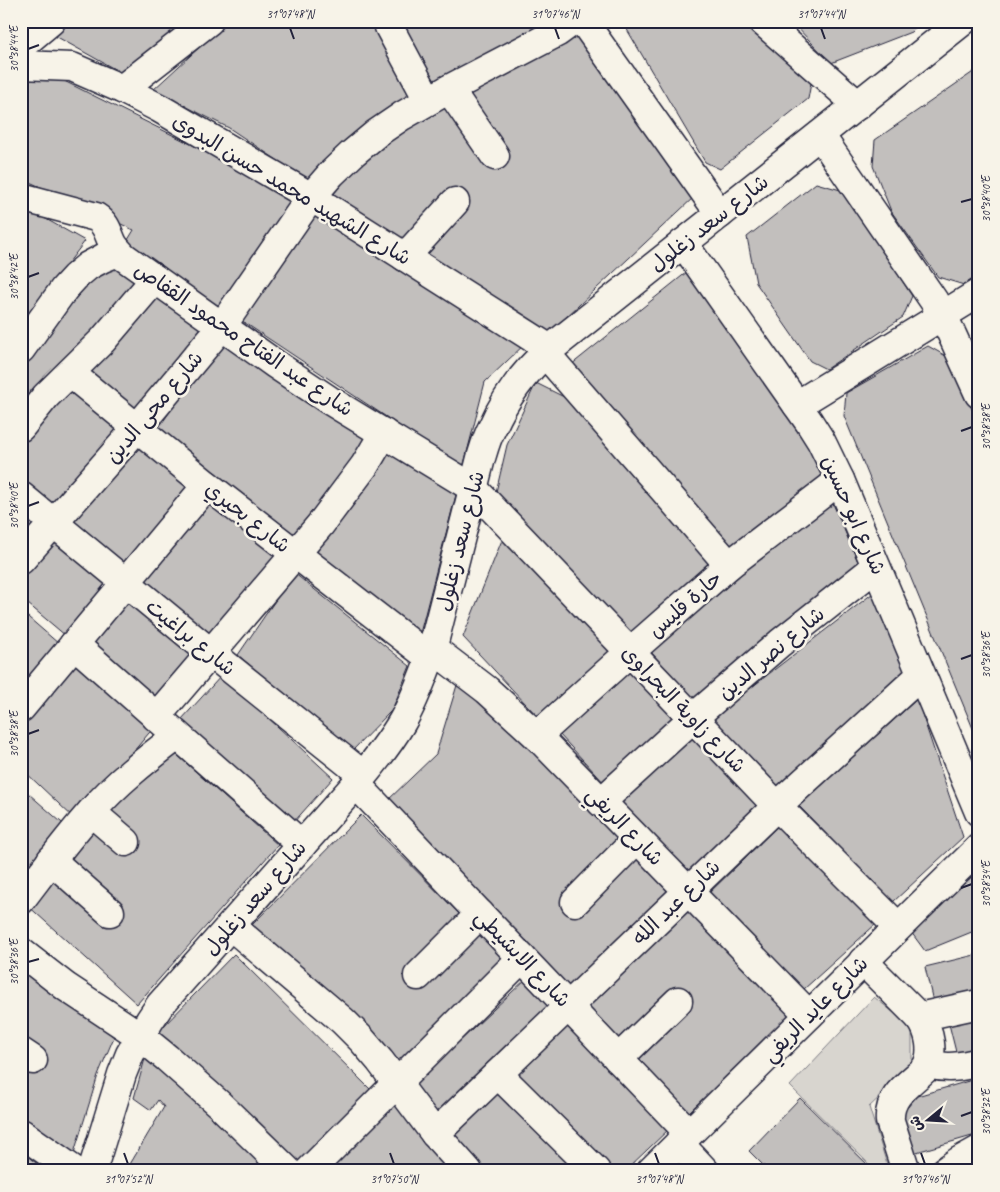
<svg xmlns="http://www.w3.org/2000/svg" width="1000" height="1192" font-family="Caveat,'Playpen Sans Arabic',sans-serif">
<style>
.green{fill:#d8d5cf;stroke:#7d7c85}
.building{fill:#c2bfbd;stroke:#22223b}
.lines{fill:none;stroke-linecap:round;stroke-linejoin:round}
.street-casing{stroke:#22223b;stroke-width:31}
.secondary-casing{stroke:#22223b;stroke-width:31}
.street{stroke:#f7f3e8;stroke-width:28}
.secondary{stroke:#f7f3e8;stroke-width:28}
.ticks{fill:none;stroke:#22223b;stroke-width:2}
.labels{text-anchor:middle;stroke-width:5;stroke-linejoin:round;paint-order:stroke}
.street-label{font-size:21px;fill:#22223b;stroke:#f7f3e8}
.neatline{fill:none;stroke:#22223b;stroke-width:2}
.ticks-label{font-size:12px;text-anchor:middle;fill:#22223b}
</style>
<rect width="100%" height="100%" fill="#f7f3e8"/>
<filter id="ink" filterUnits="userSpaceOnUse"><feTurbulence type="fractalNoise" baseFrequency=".02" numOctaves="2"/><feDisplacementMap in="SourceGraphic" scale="10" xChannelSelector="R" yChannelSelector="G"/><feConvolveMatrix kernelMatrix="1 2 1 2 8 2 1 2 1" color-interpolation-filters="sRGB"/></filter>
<g filter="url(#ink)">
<polygon class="green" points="874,997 912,1027 912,1067 869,1107 889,1171 876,1171 790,1086"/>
<g class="building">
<polygon points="65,21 195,21 127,76 50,33"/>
<polygon points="228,21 377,21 418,100 310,182 229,128 153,90"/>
<polygon points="395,21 559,21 433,89"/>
<polygon points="622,21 743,21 811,83 808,99 720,169 705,162"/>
<polygon points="791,21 922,21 911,32 831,63"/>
<polygon points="586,32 694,197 546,336 332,196 369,152 417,123"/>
<polygon points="24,61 297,197 219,309 123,248 134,230 21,178 21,63"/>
<polygon points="979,68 979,276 964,285 938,277 891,211 873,166 875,140"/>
<polygon points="816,183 844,191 912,296 903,317 826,369 810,361 756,283 747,237"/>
<polygon points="21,205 85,241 21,325"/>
<polygon points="316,206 526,343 485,382 463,468 239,319"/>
<polygon points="115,261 142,279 21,419 21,356 83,275"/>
<polygon points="687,272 798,423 823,475 730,552 571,365"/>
<polygon points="159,291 207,322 137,416 84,369"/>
<polygon points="220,340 370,432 294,542 155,433"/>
<polygon points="928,346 953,360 979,427 979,743 844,416 846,393"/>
<polygon points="72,381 128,430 54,513 21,486 21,439"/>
<polygon points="536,383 576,403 717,572 635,638 496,492 507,445"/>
<polygon points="141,439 195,486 123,569 67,525"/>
<polygon points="384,450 457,491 418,641 309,560"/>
<polygon points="831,499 862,571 695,700 651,652 724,580"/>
<polygon points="206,500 279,558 214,642 139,580"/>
<polygon points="21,509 46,527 21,552"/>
<polygon points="54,533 115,581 66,636 21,598 21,566"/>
<polygon points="504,535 614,653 541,720 463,637"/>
<polygon points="294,573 410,666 392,710 351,752 238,655"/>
<polygon points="129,590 202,653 157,707 84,644"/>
<polygon points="877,590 909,673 780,791 712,718"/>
<polygon points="21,611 59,644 21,687"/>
<polygon points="71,657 154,727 76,820 21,768 21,715"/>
<polygon points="635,664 683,717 607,786 559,734"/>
<polygon points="461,672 673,897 571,995 387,801 436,754"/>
<polygon points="222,675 333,778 293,823 181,720"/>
<polygon points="917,699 963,837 893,902 799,806"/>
<polygon points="699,731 768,807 689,879 620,803"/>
<polygon points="167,746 278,845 137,1004 26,904"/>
<polygon points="21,787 69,829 21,888"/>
<polygon points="361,815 509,964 399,1074 247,930"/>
<polygon points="781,823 877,923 804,989 707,895"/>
<polygon points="979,873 979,929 925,951 911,932 975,874"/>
<polygon points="689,907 792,1013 685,1116 583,1010"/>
<polygon points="234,954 373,1092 296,1171 156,1034"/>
<polygon points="979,954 979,995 934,1006 925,967"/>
<polygon points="21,963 114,1037 98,1075 74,1153 21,1118"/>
<polygon points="528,977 557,1009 436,1124 406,1092"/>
<polygon points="979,1012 979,1051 957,1056 948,1020"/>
<polygon points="570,1022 670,1128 625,1171 607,1171 515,1074"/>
<polygon points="148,1048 273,1171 126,1171 164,1107 158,1100 151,1110 134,1098"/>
<polygon points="979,1078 979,1134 913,1153 902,1114 917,1096"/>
<polygon points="498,1090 578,1171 488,1171 453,1136"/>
<polygon points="800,1098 874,1171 769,1171 749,1151"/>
<polygon points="394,1105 449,1160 438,1171 330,1171"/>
<polygon points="21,1151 46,1171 21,1171"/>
</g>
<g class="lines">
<g class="street-casing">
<g id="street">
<polyline points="583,21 720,214"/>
<polyline points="762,21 858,105"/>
<polyline points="389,27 428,100"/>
<polyline points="21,46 51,21"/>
<polyline points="21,65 72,67 122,89 159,108 311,197 550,349"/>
<polyline points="122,89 209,21"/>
<polyline points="449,89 495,156"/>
<polyline points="820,135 934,301 948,326 979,394"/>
<path d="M 21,197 L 96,217 C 107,224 108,234 113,244 C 116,249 120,253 124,257 L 275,364 L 329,400 L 473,488 L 777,806 L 898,927"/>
<polyline points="683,243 809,422 821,441 840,480 979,812"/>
<polyline points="405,257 455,202"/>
<polyline points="21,349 64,289 75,277 88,266 103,258 118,252"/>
<polyline points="545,353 729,565"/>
<polyline points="70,373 207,485 430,658"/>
<polyline points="797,405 979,293"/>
<polyline points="21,427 46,396 103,340 155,279"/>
<polyline points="21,496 211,653 363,775"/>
<polyline points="21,560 137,428 222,326 311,197 331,174 353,153 377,133 402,116 449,89 558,32 573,21"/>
<polyline points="74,644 302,845"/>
<polyline points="432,648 487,690 537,736 809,1015"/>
<polyline points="21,708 207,485"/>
<polyline points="156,717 320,525 365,465 384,433"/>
<polyline points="537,736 630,652 729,565 840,480"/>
<polyline points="356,784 689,1133"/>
<polyline points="601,802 693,718 780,643 876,567"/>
<polyline points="91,812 126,842"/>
<polyline points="51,860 110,912"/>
<path d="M 21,900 C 44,870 66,840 91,812 C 116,783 147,759 177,736"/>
<polyline points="575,902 637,839"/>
<polyline points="231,926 343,1021 362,1040 380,1061 435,1134 468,1171"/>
<polyline points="21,952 66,987 140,1036 167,1058 220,1105 288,1171"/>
<path d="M 863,961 L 919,1017 C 930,1030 935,1054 925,1069 C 908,1085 888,1096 890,1121 L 906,1171"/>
<polyline points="418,976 480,914"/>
<polyline points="919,1017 979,1004"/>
<polyline points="21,1052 33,1060"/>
<polyline points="618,1059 678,1001"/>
<path d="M 928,1064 C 946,1069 961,1067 979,1062"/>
<polyline points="498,1074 596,1171"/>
<polyline points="21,1133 75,1171"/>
<polyline points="435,1134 777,806 921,675"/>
<polyline points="679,1143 705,1171"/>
<polyline points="309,1171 522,958"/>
<polyline points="651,1171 979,848"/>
<polyline points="945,1171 959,1161 979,1150"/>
</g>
</g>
<g class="secondary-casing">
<path id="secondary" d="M 92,1171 L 122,1074 L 130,1054 L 150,1020 L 160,1005 L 356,784 C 373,764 389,744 402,722 C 414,702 422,679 430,658 L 481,458 C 484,448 487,437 492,428 C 505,398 525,371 550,349 L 963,21"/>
</g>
<use href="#street" class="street"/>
<use href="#secondary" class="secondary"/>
</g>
</g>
<path class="ticks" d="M 290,28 L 294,39M 555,28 L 559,39M 821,28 L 825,39M 28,49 L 39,45M 961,202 L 972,199M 28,277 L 39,273M 961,431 L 972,427M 28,506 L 39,502M 961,659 L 972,655M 28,734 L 39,730M 961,888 L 972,884M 28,962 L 39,959M 961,1116 L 972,1112M 124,1153 L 128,1164M 390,1153 L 394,1164M 655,1153 L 659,1164M 921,1153 L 925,1164"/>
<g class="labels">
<g class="street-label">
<text transform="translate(292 189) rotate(31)" y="7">شارع الشهيد محمد حسن البدوى</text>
<text transform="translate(709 223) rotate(-38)" y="7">شارع سعد زغلول</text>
<text transform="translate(244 339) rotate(34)" y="7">شارع عبد الفتاح محمود القفاص</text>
<text transform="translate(154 407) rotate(-50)" y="7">شارع محى الدين</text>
<text transform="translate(854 515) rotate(66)" y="7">شارع ابو حسين</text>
<text transform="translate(248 517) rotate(38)" y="7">شارع بحيري</text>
<text transform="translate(460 541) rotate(-76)" y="7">شارع سعد زغلول</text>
<text transform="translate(685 604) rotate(-41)" y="7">حارة قليس</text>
<text transform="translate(191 637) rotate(39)" y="7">شارع براغيت</text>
<text transform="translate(771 653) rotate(-40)" y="7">شارع نصر الدين</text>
<text transform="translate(684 709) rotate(46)" y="7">شارع زاوية البحراوى</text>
<text transform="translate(625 826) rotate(46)" y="7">شارع الريفي</text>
<text transform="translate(255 898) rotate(-49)" y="7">شارع سعد زغلول</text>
<text transform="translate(676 902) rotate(-44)" y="7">شارع عبد الله</text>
<text transform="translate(523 958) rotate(46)" y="7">شارع الابشيطي</text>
<text transform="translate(815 1009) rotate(-45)" y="7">شارع عايد الريفي</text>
</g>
</g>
<rect width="1000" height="1192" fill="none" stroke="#f7f3e8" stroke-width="55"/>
<g transform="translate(928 1120) rotate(252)" stroke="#f7f3e8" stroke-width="4" paint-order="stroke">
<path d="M0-4L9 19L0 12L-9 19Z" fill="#22223b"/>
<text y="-8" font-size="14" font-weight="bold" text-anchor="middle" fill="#22223b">ش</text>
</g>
<rect x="28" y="28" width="944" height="1136" class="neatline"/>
<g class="ticks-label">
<text x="290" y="18">31°07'48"N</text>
<text x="555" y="18">31°07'46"N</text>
<text x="821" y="18">31°07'44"N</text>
<text transform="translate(14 49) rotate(-90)" y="4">30°38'44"E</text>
<text transform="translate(986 199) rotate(-90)" y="4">30°38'40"E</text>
<text transform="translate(14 277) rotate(-90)" y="4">30°38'42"E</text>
<text transform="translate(986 427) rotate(-90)" y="4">30°38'38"E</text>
<text transform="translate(14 506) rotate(-90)" y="4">30°38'40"E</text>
<text transform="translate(986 655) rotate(-90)" y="4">30°38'36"E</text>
<text transform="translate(14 734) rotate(-90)" y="4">30°38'38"E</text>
<text transform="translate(986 884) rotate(-90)" y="4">30°38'34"E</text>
<text transform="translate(14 962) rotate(-90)" y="4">30°38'36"E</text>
<text transform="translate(986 1112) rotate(-90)" y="4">30°38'32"E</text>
<text x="128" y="1183">31°07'52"N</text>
<text x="394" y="1183">31°07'50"N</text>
<text x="659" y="1183">31°07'48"N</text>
<text x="925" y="1183">31°07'46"N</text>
</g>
</svg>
